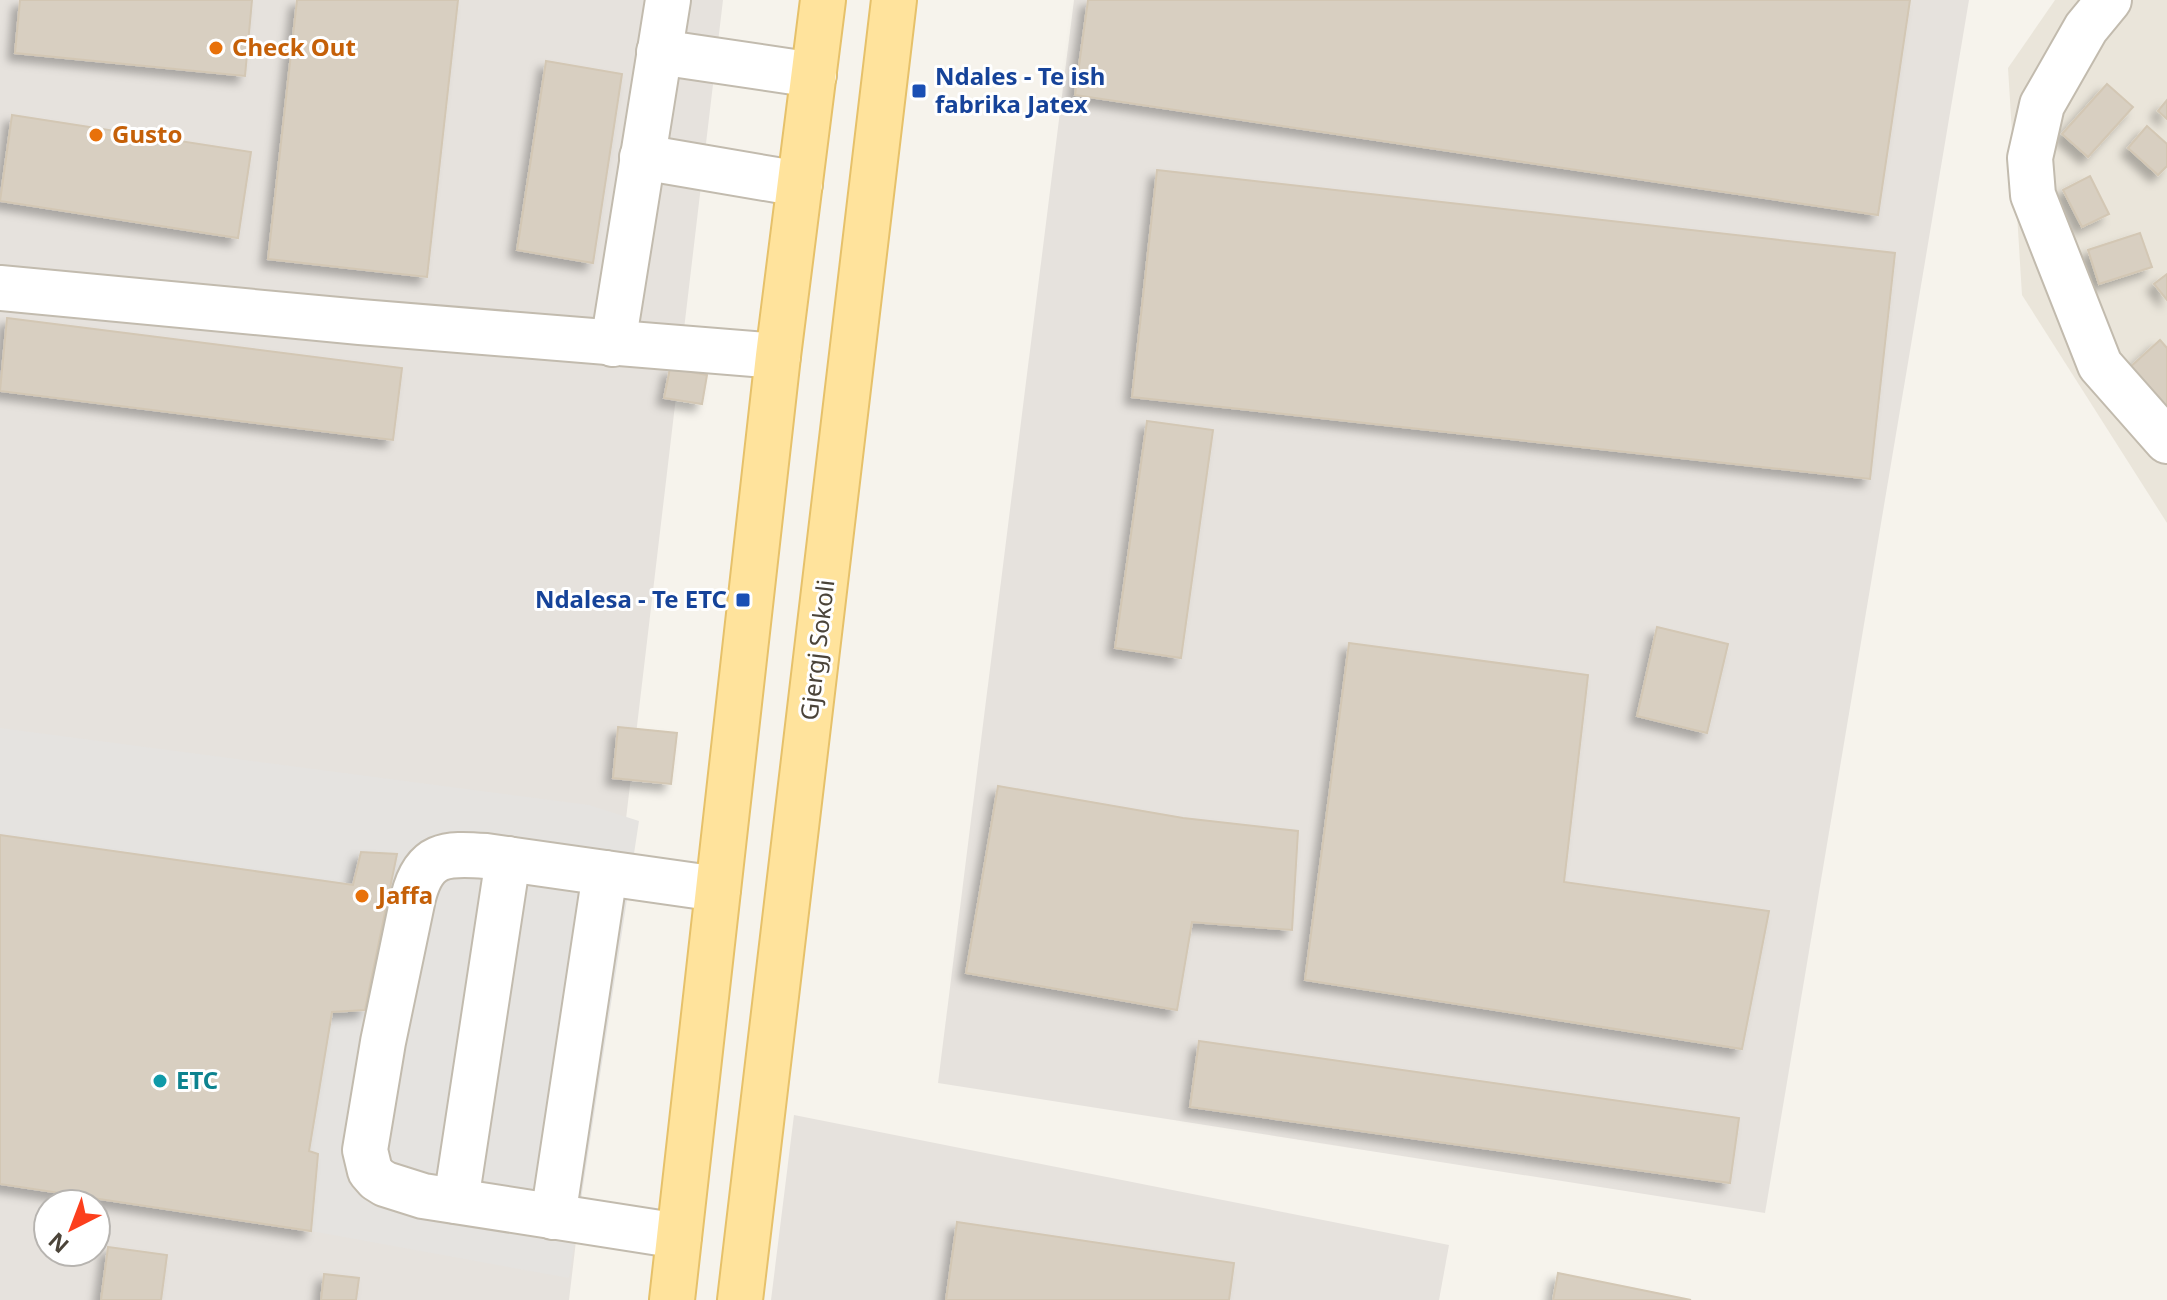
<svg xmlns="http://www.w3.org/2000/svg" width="2167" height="1300" font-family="'Noto Sans',sans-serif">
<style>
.residential{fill:#eae5da}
.industrial{fill:#e6e2dd;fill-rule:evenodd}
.parking{fill:#e5e3e0}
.building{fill:#d8cfc1;stroke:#d3c7b4;stroke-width:2;filter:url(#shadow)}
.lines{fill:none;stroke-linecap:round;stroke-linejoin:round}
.minor-casing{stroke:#c2bbae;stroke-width:48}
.major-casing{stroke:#e6c16a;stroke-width:48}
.minor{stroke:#fff;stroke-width:44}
.major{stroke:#ffe39c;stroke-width:44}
.food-dot{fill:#e8710a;stroke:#fff;stroke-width:3}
.transit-dot{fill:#1a4fb4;stroke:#fff;stroke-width:3}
.culture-dot{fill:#0f9aa8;stroke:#fff;stroke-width:3}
.labels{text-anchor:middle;stroke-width:6;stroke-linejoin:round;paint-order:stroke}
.food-label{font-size:24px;font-weight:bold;fill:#c56008;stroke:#fff;text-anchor:start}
.transit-label{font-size:24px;font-weight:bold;fill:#164399;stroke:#fff;text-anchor:start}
.street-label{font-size:24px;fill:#4b4439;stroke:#fff}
.culture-label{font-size:24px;font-weight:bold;fill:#0d838f;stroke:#fff;text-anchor:start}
</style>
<defs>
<filter id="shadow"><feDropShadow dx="-7" dy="7" stdDeviation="4" flood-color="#0004"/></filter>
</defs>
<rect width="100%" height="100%" fill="#f6f3ec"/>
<polygon class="residential" points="2055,0 2167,0 2167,523 2022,295 2008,68"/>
<g class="industrial">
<path d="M 0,0 L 723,0 L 569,1300 L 0,1300 ZM 48,1204 L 96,1204 L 96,1252 L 48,1252 Z"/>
<polygon points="1074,0 1969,0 1765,1213 938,1083"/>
<polygon points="794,1115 1449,1245 1439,1300 771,1300"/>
</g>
<polygon class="parking" points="0,728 589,805 639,821 569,1278 311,1231 318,1155 309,1151 332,1012 365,1010 397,854 361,852 353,885 0,835"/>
<g class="building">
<polygon points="20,0 252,0 245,76 15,53"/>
<polygon points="297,0 458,0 427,277 268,259"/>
<polygon points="1088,0 1910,0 1878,215 1075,95"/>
<polygon points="546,61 622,74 593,263 517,250"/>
<polygon points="2107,84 2133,107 2088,157 2062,134"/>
<polygon points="2167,100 2167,119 2158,111"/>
<polygon points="12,115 251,152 238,238 0,201"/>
<polygon points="2147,126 2167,144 2167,166 2158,175 2128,148"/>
<polygon points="1157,170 1895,253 1870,479 1132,397"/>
<polygon points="2090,176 2109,214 2082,227 2063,190"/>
<polygon points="2140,233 2152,267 2099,284 2088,250"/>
<polygon points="2167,274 2167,300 2154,284"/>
<polygon points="7,318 402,368 393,440 0,391"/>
<polygon points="2160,340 2167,348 2167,411 2128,369"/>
<polygon points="670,368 707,375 702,404 664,398"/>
<polygon points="1147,421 1213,430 1181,658 1115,648"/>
<polygon points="1657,627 1728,644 1707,733 1637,716"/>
<polygon points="1349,643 1588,675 1564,882 1769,911 1742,1049 1305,980"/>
<polygon points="618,727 677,733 671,784 613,778"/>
<polygon points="998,786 1183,818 1298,831 1292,930 1192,922 1177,1010 966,973"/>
<polygon points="0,835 353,885 361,852 397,854 365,1010 332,1012 309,1151 318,1154 311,1231 0,1184"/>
<polygon points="1199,1041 1739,1118 1730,1183 1190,1107"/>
<polygon points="957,1222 1234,1263 1229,1300 946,1300"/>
<polygon points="108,1247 167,1255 161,1300 101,1300"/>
<polygon points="1558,1273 1691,1300 1553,1300"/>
<polygon points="324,1274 359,1278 356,1300 321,1300"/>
</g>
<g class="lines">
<g class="minor-casing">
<g id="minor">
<polyline points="2109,0 2086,28 2042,105 2030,158 2033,195 2100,365 2167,441"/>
<polyline points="659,52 814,75"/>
<polyline points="642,157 800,184"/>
<polyline points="0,288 360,322 778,356"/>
<polyline points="613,344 668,0"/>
<polyline points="456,1201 508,859"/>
<polyline points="553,1217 605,873"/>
<path d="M 679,1236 L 423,1196 L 385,1184 L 377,1179 L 370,1171 L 365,1150 L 383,1042 L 413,898 C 424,853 445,853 486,856 L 718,889"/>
</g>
</g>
<g class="major-casing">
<g id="major">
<polyline points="672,1300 778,356 823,0"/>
<polyline points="740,1300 894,0"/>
</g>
</g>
<use href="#minor" class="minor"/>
<use href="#major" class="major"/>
</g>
<g class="food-dot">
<circle cx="216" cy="48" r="8"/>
<circle cx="96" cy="135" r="8"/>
<circle cx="362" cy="896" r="8"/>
</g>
<g class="transit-dot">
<rect x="911" y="83" width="16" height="16" rx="4"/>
<rect x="735" y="592" width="16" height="16" rx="4"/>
</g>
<circle class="culture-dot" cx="160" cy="1081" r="8"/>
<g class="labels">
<g class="food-label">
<text x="232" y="56">Check Out</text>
<text x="112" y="143">Gusto</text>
<text x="378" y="904">Jaffa</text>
</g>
<g class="transit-label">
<text x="935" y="85">Ndales - Te ish<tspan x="935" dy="28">fabrika Jatex</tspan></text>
<text x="727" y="608" text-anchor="end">Ndalesa - Te ETC</text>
</g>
<g class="street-label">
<text transform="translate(818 650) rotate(-83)" y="8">Gjergj Sokoli</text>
</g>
<g class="culture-label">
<text x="176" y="1089">ETC</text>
</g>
</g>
<g transform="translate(72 1228) rotate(222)"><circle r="38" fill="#ffffff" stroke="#b7b4b0" stroke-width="2"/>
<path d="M0-6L14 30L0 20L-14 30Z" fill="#fc3f1d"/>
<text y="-12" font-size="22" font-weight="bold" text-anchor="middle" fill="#4b4439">N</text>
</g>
</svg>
